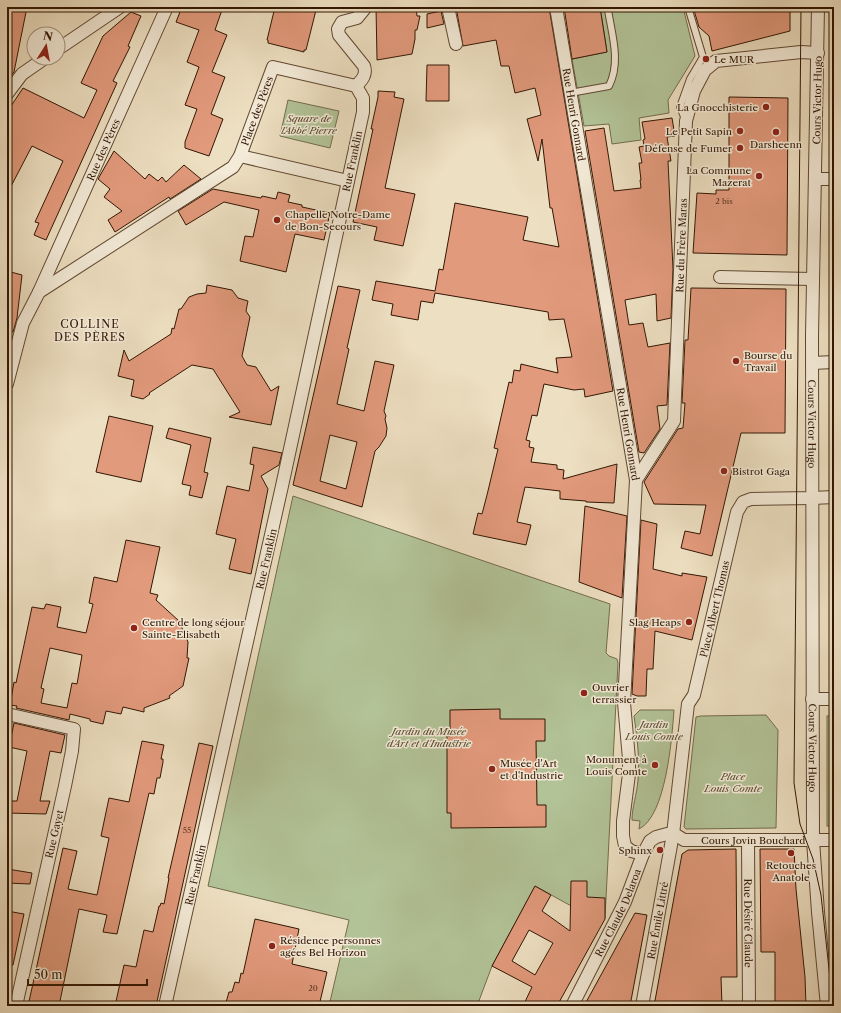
<svg xmlns="http://www.w3.org/2000/svg" width="841" height="1013" font-family="'Libre Caslon Text',serif">
<style>
.green{fill:#b2c397;stroke:#726c4d}
.building{fill:#e29a7c;stroke:#321603;fill-rule:evenodd}
.lines{fill:none;stroke-linecap:round;stroke-linejoin:round}
.lane-casing{stroke:#614832;stroke-width:8}
.street-casing{stroke:#614832;stroke-width:14}
.lane{stroke:#f3ead7;stroke-width:6}
.street{stroke:#f3ead7;stroke-width:12}
.tram{stroke:#321603;stroke-width:1}
.poi-dot{fill:#8f2418;stroke:#f3ead7;stroke-width:1.5}
.labels{text-anchor:middle;stroke-width:3;stroke-linejoin:round;paint-order:stroke}
.number-label{font-size:8px;fill:#5e3721}
.poi-label{font-size:10px;fill:#321603;stroke:#f3ead7;text-anchor:start}
.street-label{font-size:10px;fill:#321603;stroke:#f3ead7}
.park-label{font-size:10px;font-style:italic;fill:#584a2f;stroke:#f3ead7}
.neighbourhood-label{font-size:11px;letter-spacing:1px;fill:#321603;stroke:#f3ead7}
</style>
<rect width="100%" height="100%" fill="#eddfc1"/>
<filter id="stains"><feTurbulence type="fractalNoise" baseFrequency=".005" numOctaves="4"/><feColorMatrix values="0 0 0 0 .2 0 0 0 0 .09 0 0 0 0 .02 0 0 0 .5 -.17"/></filter>
<radialGradient id="worn" r=".72"><stop offset=".6" stop-color="#630" stop-opacity="0"/><stop offset="1" stop-color="#630" stop-opacity=".3"/></radialGradient>
<g class="green">
<polygon points="600,7 683,7 695,56 668,100 669,113 639,118 641,140 612,144 609,124 584,126 572,59 607,52"/>
<polygon points="288,100 339,111 330,148 280,136"/>
<polygon points="293,496 610,604 606,653 609,656 617,659 618,663 605,918 602,923 535,886 492,966 477,1006 329,1006 349,920 208,886"/>
<path d="M 640,710 L 674,710 C 672,738 666,816 639,829 L 640,821 L 632,820 C 632,807 637,794 638,780 C 640,759 637,737 634,716 Z"/>
<polygon points="766,715 778,730 776,828 686,829 684,827 696,717 701,716"/>
<rect x="827" y="716" width="7" height="110"/>
</g>
<g class="building">
<polygon points="7,7 27,7 14,72 10,77 7,77"/>
<polygon points="182,7 223,7 215,30 227,35 212,72 225,77 211,114 223,119 209,156 185,148 185,142 197,109 185,105 199,67 187,62 199,30 176,22"/>
<polygon points="275,7 304,7 316,10 306,50 304,50 304,52 268,43 268,40 267,40"/>
<polygon points="376,7 416,7 417,16 420,16 417,30 415,30 415,39 412,54 377,60"/>
<polygon points="456,7 549,7 613,391 585,397 584,389 574,390 544,384 537,416 532,415 526,440 530,441 529,447 534,448 531,462 557,465 557,469 564,470 563,479 617,464 614,503 586,502 586,501 560,499 560,491 525,487 517,522 531,525 526,545 473,534 478,513 482,514 487,495 498,449 494,448 509,382 512,383 514,370 520,371 521,364 558,373 556,358 572,357 564,319 549,320 548,312 435,293 433,303 421,301 418,320 391,315 393,304 372,300 376,281 435,291 439,269 443,270 455,203 528,217 523,240 559,247 552,208 550,208 542,139 538,161 527,119 541,115 535,88 515,93 509,66 501,66 496,40 463,46"/>
<polygon points="564,7 600,7 607,52 572,59"/>
<polygon points="693,7 790,7 790,31 712,51 709,36 699,27"/>
<polygon points="441,11 444,24 427,28 427,14"/>
<polygon points="131,12 141,16 128,46 130,47 113,81 117,83 46,240 34,235 39,223 35,222 63,161 32,146 7,194 7,112 23,88 84,118 97,90 81,83 103,36"/>
<polygon points="427,65 449,65 449,101 426,101"/>
<polygon points="378,91 395,92 394,97 404,99 385,188 415,194 403,246 374,240 377,227 353,222 373,129 371,129 378,97"/>
<polygon points="729,97 788,98 787,255 693,253 697,193 716,194 716,190 729,190"/>
<polygon points="672,118 675,136 667,137 671,161 668,161 673,269 671,318 657,321 656,294 625,300 629,325 643,323 648,347 670,343 667,405 657,406 660,429 644,453 639,452 585,131 604,128 614,191 641,188 640,180 641,180 639,163 642,163 639,147 644,146 643,140 645,139 642,122"/>
<polygon points="114,151 145,179 149,174 158,181 162,177 166,182 184,165 201,179 170,199 169,197 115,232 108,220 122,211 104,197 110,189 98,179"/>
<polygon points="213,189 261,198 262,196 276,199 278,192 290,195 288,202 302,205 302,207 330,213 324,240 295,234 286,272 240,261 245,236 253,237 259,210 224,202 186,225 178,211"/>
<polygon points="7,271 22,275 17,318 13,332 7,331"/>
<polygon points="207,285 232,290 238,298 248,301 246,311 250,317 242,356 247,365 256,367 271,391 279,386 271,425 229,417 240,412 213,369 192,365 149,393 150,394 143,399 131,396 134,380 118,376 124,350 129,361 171,334 172,328 174,329 179,309 181,309 189,297 197,294 206,293"/>
<path d="M 338,286 L 360,290 L 347,348 L 349,349 L 337,404 L 364,411 L 375,361 L 394,365 L 384,411 L 386,416 L 385,419 L 387,428 L 386,436 L 379,447 L 375,451 L 362,507 L 293,485 ZM 330,435 L 357,442 L 346,489 L 320,481 Z"/>
<polygon points="691,288 786,289 785,433 741,433 712,556 681,548 685,531 700,534 706,505 654,504 644,482 678,429 683,428 685,403 682,403 685,340 688,340"/>
<polygon points="109,416 153,426 141,482 96,472"/>
<polygon points="169,428 211,438 204,472 208,473 202,498 189,495 191,486 182,484 191,445 166,438"/>
<polygon points="253,447 282,453 279,465 261,476 268,489 251,574 229,569 236,539 216,534 227,486 249,491 254,465 250,464"/>
<polygon points="585,506 627,516 622,598 579,582"/>
<polygon points="641,520 657,524 653,569 682,576 682,573 707,577 692,640 655,631 653,669 647,669 646,696 637,696 632,694"/>
<path d="M 126,540 L 160,547 L 150,593 L 158,595 L 156,600 L 179,621 L 188,642 L 187,658 L 189,658 L 183,686 L 169,696 L 170,698 L 144,708 L 144,712 L 123,707 L 121,714 L 106,711 L 103,724 L 90,721 L 90,719 L 70,714 L 69,720 L 16,708 L 17,706 L 10,705 L 14,682 L 16,683 L 32,607 L 44,609 L 46,604 L 61,607 L 57,627 L 86,633 L 93,604 L 89,603 L 94,577 L 117,582 ZM 50,648 L 82,655 L 77,684 L 72,683 L 67,708 L 41,703 L 44,689 L 41,688 Z"/>
<polygon points="500,709 500,719 545,719 545,741 536,741 537,805 546,805 546,827 451,828 451,813 447,813 447,736 450,736 450,710"/>
<polygon points="14,723 65,735 61,753 50,751 40,801 50,801 46,814 7,813 7,801 17,801 27,751 9,747"/>
<polygon points="142,741 164,745 161,759 163,759 163,762 160,778 157,778 154,794 149,793 117,934 103,932 107,915 79,909 59,1006 28,1006 63,848 77,851 68,889 97,895 109,838 101,836 109,798 129,802"/>
<polygon points="199,743 213,746 156,1006 115,1006 124,965 136,967 144,930 153,932 159,906 160,906 161,903 164,904 169,878 168,878"/>
<polygon points="736,849 737,977 721,977 722,1006 654,1006 682,854 688,850"/>
<polygon points="760,849 794,849 796,889 805,977 806,1006 775,1006 775,952 761,952"/>
<polygon points="7,869 32,873 30,884 7,883"/>
<path d="M 571,881 L 587,881 L 587,897 L 605,898 L 605,919 L 557,1006 L 523,1006 L 532,987 L 492,966 L 535,886 L 551,895 L 542,911 L 570,931 ZM 529,930 L 553,943 L 535,975 L 512,961 Z"/>
<polygon points="7,911 24,914 13,965 7,964"/>
<polygon points="635,913 647,915 630,1006 584,1006"/>
<polygon points="255,919 299,929 292,964 327,972 319,1006 225,1006 229,992 232,992 235,982 239,983 241,973 243,974"/>
</g>
<g class="lines">
<g class="lane-casing">
<g id="lane">
<path d="M 570,93 L 609,86 C 621,62 612,35 608,10 L 608,7"/>
<polyline points="685,119 680,107 690,79 703,57 688,7"/>
</g>
</g>
<g class="street-casing">
<g id="street">
<polyline points="448,7 456,44"/>
<path id="s1" d="M 556,7 L 636,480 L 624,703 L 629,759 L 629,774 L 623,821 L 623,836 L 625,846 L 631,851 L 643,854"/>
<path id="s2" d="M 818,7 L 812,336 L 813,840 L 818,912 L 827,1006"/>
<polyline points="58,49 120,7"/>
<path d="M 356,86 C 362,80 367,75 364,66 L 339,35 L 338,29 L 342,22 L 357,18 L 366,7"/>
<polyline points="7,94 22,74 45,58"/>
<polyline points="240,156 348,181"/>
<polyline points="815,179 834,179"/>
<polyline points="720,277 813,279"/>
<path id="s3" d="M 39,292 L 167,7"/>
<polyline points="812,363 834,362"/>
<path id="s4" d="M 7,384 L 23,323 L 39,292 L 233,167 L 240,156 L 273,67 L 356,86 L 363,98 L 363,112 L 282,486 L 165,1006"/>
<path id="s5" d="M 636,480 L 674,421 L 686,121 L 694,91 L 705,70 L 716,61 L 801,52 L 818,53"/>
<polyline points="812,699 834,699"/>
<polyline points="7,714 74,729 72,751 65,786 16,1006"/>
<path id="s6" d="M 748,840 L 749,1006"/>
<path id="s7" d="M 572,1006 L 625,902 L 643,854 L 650,841 L 656,837 L 667,834 L 676,835 L 684,840 L 834,840"/>
<path id="s8" d="M 642,1006 L 673,834 L 688,704 L 694,695 L 737,512 L 743,502 L 751,499 L 812,498 L 834,497"/>
</g>
</g>
<use href="#lane" class="lane"/>
<use href="#street" class="street"/>
<polyline class="tram" points="801,7 794,783 800,824 813,859 821,895 833,1006"/>
</g>
<g class="poi-dot">
<circle cx="706" cy="59" r="4"/>
<circle cx="766" cy="107" r="4"/>
<circle cx="740" cy="131" r="4"/>
<circle cx="776" cy="132" r="4"/>
<circle cx="740" cy="148" r="4"/>
<circle cx="759" cy="176" r="4"/>
<circle cx="277" cy="220" r="4"/>
<circle cx="736" cy="361" r="4"/>
<circle cx="724" cy="471" r="4"/>
<circle cx="689" cy="622" r="4"/>
<circle cx="134" cy="628" r="4"/>
<circle cx="584" cy="693" r="4"/>
<circle cx="655" cy="765" r="4"/>
<circle cx="492" cy="769" r="4"/>
<circle cx="660" cy="850" r="4"/>
<circle cx="791" cy="853" r="4"/>
<circle cx="272" cy="946" r="4"/>
</g>
<g class="labels">
<g class="number-label">
<text x="724" y="204">2 bis</text>
<text x="187" y="833">55</text>
<text x="313" y="991">20</text>
</g>
<g class="poi-label">
<text x="714" y="63">Le MUR</text>
<text x="758" y="111" text-anchor="end">La Gnocchisterie</text>
<text x="732" y="135" text-anchor="end">Le Petit Sapin</text>
<text x="776" y="148" text-anchor="middle">Darsheenn</text>
<text x="732" y="152" text-anchor="end">Défense de Fumer</text>
<text x="751" y="174" text-anchor="end">La Commune<tspan x="751" dy="12">Mazerat</tspan></text>
<text x="285" y="218">Chapelle Notre-Dame<tspan x="285" dy="12">de Bon-Secours</tspan></text>
<text x="744" y="359">Bourse du<tspan x="744" dy="12">Travail</tspan></text>
<text x="732" y="475">Bistrot Gaga</text>
<text x="142" y="626">Centre de long séjour<tspan x="142" dy="12">Sainte-Elisabeth</tspan></text>
<text x="681" y="626" text-anchor="end">Slag Heaps</text>
<text x="592" y="691">Ouvrier<tspan x="592" dy="12">terrassier</tspan></text>
<text x="647" y="763" text-anchor="end">Monument à<tspan x="647" dy="12">Louis Comte</tspan></text>
<text x="500" y="767">Musée d'Art<tspan x="500" dy="12">et d'Industrie</tspan></text>
<text x="652" y="854" text-anchor="end">Sphinx</text>
<text x="791" y="869" text-anchor="middle">Retouches<tspan x="791" dy="12">Anatole</tspan></text>
<text x="280" y="944">Résidence personnes<tspan x="280" dy="12">agées Bel Horizon</tspan></text>
</g>
<g class="street-label">
<text transform="translate(817 100) rotate(-89)" y="4">Cours Victor Hugo</text>
<text dy="4" stroke="none"><textPath href="#s4" startOffset="390">Place des Pères</textPath></text>
<text dy="4" stroke="none"><textPath href="#s1" startOffset="109">Rue Henri Gonnard</textPath></text>
<text dy="4" stroke="none"><textPath href="#s3" startOffset="156">Rue des Pères</textPath></text>
<text transform="translate(352 161) rotate(-78)" y="4">Rue Franklin</text>
<text dy="4" stroke="none"><textPath href="#s5" startOffset="246">Rue du Frère Maras</textPath></text>
<text dy="4" stroke="none"><textPath href="#s2" startOffset="417">Cours Victor Hugo</textPath></text>
<text dy="4" stroke="none"><textPath href="#s1" startOffset="433">Rue Henri Gonnard</textPath></text>
<text transform="translate(266 559) rotate(-77)" y="4">Rue Franklin</text>
<text dy="4" stroke="none"><textPath href="#s8" startOffset="405">Place Albert Thomas</textPath></text>
<text dy="4" stroke="none"><textPath href="#s2" startOffset="741">Cours Victor Hugo</textPath></text>
<text transform="translate(54 834) rotate(-77)" y="4">Rue Gayet</text>
<text dy="4" stroke="none"><textPath href="#s7" startOffset="289">Cours Jovin Bouchard</textPath></text>
<text transform="translate(195 875) rotate(-77)" y="4">Rue Franklin</text>
<text dy="4" stroke="none"><textPath href="#s7" startOffset="104">Rue Claude Delaroa</textPath></text>
<text dy="4" stroke="none"><textPath href="#s8" startOffset="87">Rue Émile Littré</textPath></text>
<text dy="4" stroke="none"><textPath href="#s6" startOffset="83">Rue Désiré Claude</textPath></text>
</g>
<g class="park-label">
<text x="309" y="122">Square de<tspan x="309" dy="12">l'Abbé Pierre</tspan></text>
<text x="654" y="728">Jardin<tspan x="654" dy="12">Louis Comte</tspan></text>
<text x="429" y="735">Jardin du Musée<tspan x="429" dy="12">d'Art et d'Industrie</tspan></text>
<text x="733" y="780">Place<tspan x="733" dy="12">Louis Comte</tspan></text>
</g>
<g class="neighbourhood-label">
<text x="90" y="328">COLLINE<tspan x="90" dy="13">DES PÈRES</tspan></text>
</g>
</g>
<rect width="841" height="1013" fill="none" stroke="#eddfc1" stroke-width="24"/>
<rect x="8" y="8" width="825" height="997" fill="none" stroke="#321603" stroke-width="2"/>
<rect x="12" y="12" width="817" height="989" fill="none" stroke="#321603"/>
<g transform="translate(46 46) rotate(11)"><circle r="19" fill="#f3ead7" stroke="#a69582"/>
<path d="M0-3L7 15L0 10L-7 15Z" fill="#8f2418"/>
<text y="-6" font-size="11" font-weight="bold" text-anchor="middle" fill="#321603">N</text>
</g>
<path d="M28 979v6h119v-6" fill="none" stroke="#321603" stroke-width="2"/>
<text x="34" y="979" font-size="12" fill="#321603" stroke="#f3ead7" stroke-width="3" paint-order="stroke">50 m</text>
<rect width="100%" height="100%" filter="url(#stains)"/>
<rect width="100%" height="100%" fill="url(#worn)"/>
</svg>
